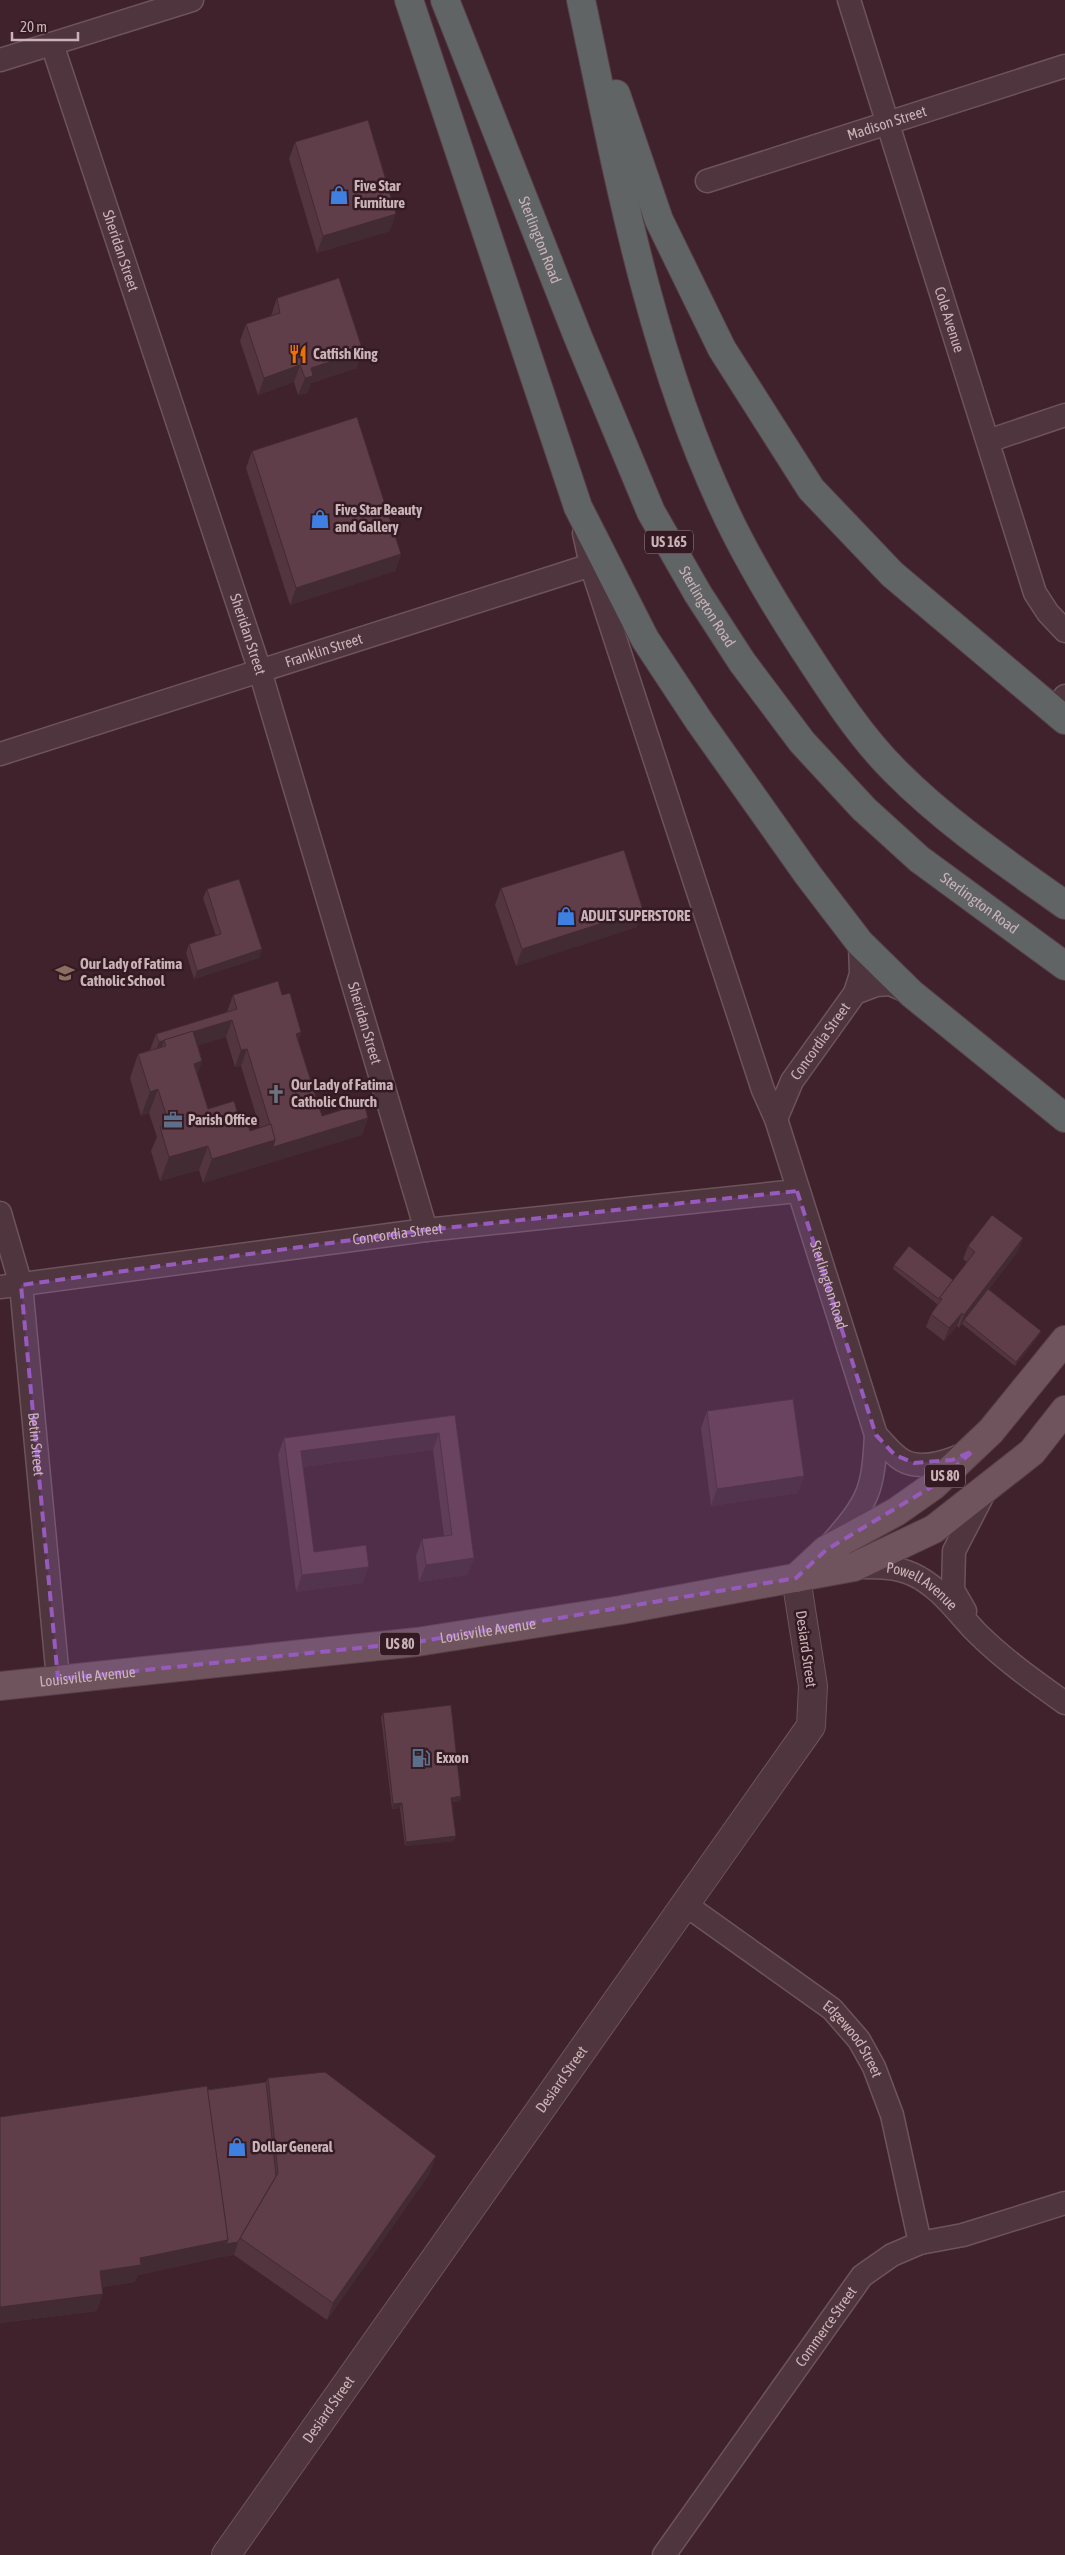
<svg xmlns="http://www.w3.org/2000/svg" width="1065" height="2555" font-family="'Asap Condensed',sans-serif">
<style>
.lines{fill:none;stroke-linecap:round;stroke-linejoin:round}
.minor-casing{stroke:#6d545c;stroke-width:25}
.tertiary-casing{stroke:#6d545c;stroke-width:30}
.primary-casing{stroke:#583f47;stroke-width:30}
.trunk-casing{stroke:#573e46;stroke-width:30}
.minor{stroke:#4f363e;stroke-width:22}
.tertiary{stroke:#4f363e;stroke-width:28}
.primary{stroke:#6f545d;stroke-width:28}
.trunk{stroke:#616464;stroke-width:28}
.wall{fill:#52353f;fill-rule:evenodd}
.shaded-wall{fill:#422b33}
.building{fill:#5f3e49;stroke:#422b33}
.marked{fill:#975bbd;fill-opacity:0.2;stroke:#975bbd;stroke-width:4;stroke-dasharray:10 6;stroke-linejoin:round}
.labels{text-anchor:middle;stroke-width:5;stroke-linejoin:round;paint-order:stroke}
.shield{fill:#341b23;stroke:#9d858c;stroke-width:1}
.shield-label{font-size:14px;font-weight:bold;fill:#cab2b9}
.street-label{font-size:15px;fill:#cab2b9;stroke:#341b23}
.poi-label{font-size:15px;font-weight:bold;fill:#cab2b9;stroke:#341b23;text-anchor:start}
</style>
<rect width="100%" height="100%" fill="#3f222c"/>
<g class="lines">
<g class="minor-casing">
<g id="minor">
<path id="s1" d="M 849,0 L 1035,593 L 1048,613 L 1065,631"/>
<path id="s2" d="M 52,44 L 260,671 L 426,1230"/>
<polyline points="0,60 192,0"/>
<path id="s3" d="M 707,181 L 1065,66"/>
<polyline points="988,441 1065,415"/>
<path id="s4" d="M 584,533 L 591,565 L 763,1090 L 776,1119 L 876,1435 C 873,1491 869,1501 831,1544"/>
<polyline points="1054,711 1065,696"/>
<path id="s5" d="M 0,754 L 591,565"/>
<polyline points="855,993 861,974 860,943"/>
<path id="s6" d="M 776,1119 L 792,1081 L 855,993 L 876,985 L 890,984 L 911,993"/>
<path id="s7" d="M 0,1213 L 21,1285 L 58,1679"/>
<path id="s8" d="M 0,1287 L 426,1230 L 797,1191"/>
<path d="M 876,1435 C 884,1443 892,1454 902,1460 C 920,1471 949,1461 967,1453"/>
<path id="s9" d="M 855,1567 C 874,1567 894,1566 912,1574 C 939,1586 956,1611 976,1632 C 1003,1659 1034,1681 1065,1703"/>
<polyline points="965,1611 953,1590 954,1551 986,1489"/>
<path id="s10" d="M 686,1905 L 832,2009 L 859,2040 L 874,2067 L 892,2115 L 920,2243"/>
<path id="s11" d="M 664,2555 L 862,2276 L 892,2255 L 920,2243 L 963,2235 L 1065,2203"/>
</g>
</g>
<g class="tertiary-casing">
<g id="tertiary">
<path id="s12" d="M 226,2555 L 811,1726 L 813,1686 L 796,1578"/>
</g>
</g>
<g class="primary-casing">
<g id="primary">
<polyline points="796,1578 826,1550 896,1512 933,1486 991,1431 1065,1340"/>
<path id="s13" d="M 0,1686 L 417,1642 L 621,1610 L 854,1567 L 934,1529 L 1032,1452 L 1065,1410"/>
</g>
</g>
<g class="trunk-casing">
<g id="trunk">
<polyline points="409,0 578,507 645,639 699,721 808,875 860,943 912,994 1065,1118"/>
<path id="s14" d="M 445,0 L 578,337 L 651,512 L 698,594 L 742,662 L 802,742 L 864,809 L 919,859 L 1065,966"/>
<path d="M 581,0 C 617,169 649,349 723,507 C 746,557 775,605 805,651 C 831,691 860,736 894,770 C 945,822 1006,863 1065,905"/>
<polyline points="616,94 659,220 722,349 811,489 892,574 1065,720"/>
</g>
</g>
<use href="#minor" class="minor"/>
<use href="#tertiary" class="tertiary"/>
<use href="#primary" class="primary"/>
<use href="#trunk" class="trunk"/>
</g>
<g class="wall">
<polygon points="295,142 390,231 317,253 289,159"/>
<polygon points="277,298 357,368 311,383 307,393 298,395 294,382 258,395 240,341 246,324 271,316"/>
<polygon points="252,451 401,554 395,571 290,605 246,468"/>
<polygon points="501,888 637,927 516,966 495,905"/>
<polygon points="207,889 262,949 259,958 194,979 186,953 189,944 216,936 203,898"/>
<path d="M 233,995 L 282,995 L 301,1032 L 298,1041 L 322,1116 L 368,1118 L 362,1135 L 203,1183 L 199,1170 L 160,1181 L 151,1151 L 157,1137 L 149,1113 L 141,1116 L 130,1078 L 138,1054 L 150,1050 L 156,1034 L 227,1012 ZM 226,1037 L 235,1067 L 241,1066 L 260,1128 L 250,1131 L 238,1114 L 208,1109 L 197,1075 L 202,1061 L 198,1045 Z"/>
<polygon points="1023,1238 1018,1251 989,1289 1041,1331 1039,1335 1015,1366 962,1324 959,1328 957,1326 944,1341 926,1327 931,1314 936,1307 937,1304 893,1269 894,1265 953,1280 967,1262 963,1259 968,1246"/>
<polygon points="707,1411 804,1476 798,1493 711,1506 701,1428"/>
<polygon points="455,1415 474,1558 467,1575 419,1582 416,1556 422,1539 444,1536 433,1450 303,1467 314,1552 363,1583 296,1592 278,1455 284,1438"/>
<polygon points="383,1713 461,1796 460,1801 452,1802 454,1841 405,1846 400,1808 392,1809 381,1717"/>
<polygon points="268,2078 430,2173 327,2320 234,2255 221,2257 138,2275 135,2282 102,2287 97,2311 0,2323 0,2117 266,2082"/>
</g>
<g class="shaded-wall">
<polygon points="396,214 390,231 317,253 323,236"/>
<polygon points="363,351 357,368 311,383 307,393 298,395 305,378 311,368"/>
<polygon points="300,365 294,382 258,395 264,378"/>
<polygon points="401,554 395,571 290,605 296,588"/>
<polygon points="643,910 637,927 516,966 522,949"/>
<polygon points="262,949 259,958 194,979 197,971"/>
<polygon points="232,1020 226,1037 162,1056 166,1046 164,1040"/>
<polygon points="301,1032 295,1049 296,1034"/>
<polygon points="164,1041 158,1057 153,1059 159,1042"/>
<polygon points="247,1049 241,1066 235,1067 241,1050"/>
<polygon points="202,1061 194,1085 194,1064"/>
<polygon points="158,1089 149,1113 141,1116 150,1092"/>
<polygon points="368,1118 362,1135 267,1164 273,1147"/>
<polygon points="275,1140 267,1164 203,1183 212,1159"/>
<polygon points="208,1146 199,1170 160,1181 169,1157"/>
<polygon points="1023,1238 1018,1251 965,1321 964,1320 962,1324 959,1328 964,1315"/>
<polygon points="962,1313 957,1326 944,1341 949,1328"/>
<polygon points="1041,1331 1039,1335 1015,1366 1016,1362"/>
<polygon points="439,1433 433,1450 295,1468 301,1451"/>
<polygon points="804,1476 798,1493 711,1506 717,1489"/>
<polygon points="474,1558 467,1575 419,1582 426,1565"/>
<polygon points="369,1567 363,1583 296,1592 302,1575"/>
<polygon points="461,1796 460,1801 450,1802 451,1798"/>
<polygon points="402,1803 400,1808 392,1809 393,1804"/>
<polygon points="456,1836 454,1841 405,1846 406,1842"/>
<polygon points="436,2156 430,2173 327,2320 333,2303"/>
<polygon points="228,2240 238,2242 234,2255 221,2257 138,2275 135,2282 94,2288 100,2271 140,2258"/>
<polygon points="103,2294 97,2311 0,2323 0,2307"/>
</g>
<g class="building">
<polygon points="368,120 396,214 323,236 295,142"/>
<polygon points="339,278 363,351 311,368 313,376 305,378 300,365 264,378 246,324 280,313 277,298"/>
<polygon points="357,417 401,554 296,588 252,451"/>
<polygon points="624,850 643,910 522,949 501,888"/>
<polygon points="239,879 262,949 197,971 189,944 221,934 207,889"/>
<polygon points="278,981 282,995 290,993 301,1032 296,1034 322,1116 364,1103 368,1118 273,1147 275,1140 247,1049 241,1050 232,1020 159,1042 156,1034 237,1009 233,995"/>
<polygon points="193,1031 202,1061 194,1064 208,1109 234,1101 238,1114 244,1112 250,1131 271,1124 275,1140 212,1159 208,1146 169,1157 160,1127 169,1124 158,1089 150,1092 138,1054 166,1046 164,1040"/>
<polygon points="992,1215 1023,1238 964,1315 962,1313 949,1328 931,1314 942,1299 940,1297 975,1252 968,1246"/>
<polygon points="909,1246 953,1280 940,1297 939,1299 894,1265"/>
<polygon points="988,1289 1041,1331 1016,1362 964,1320"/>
<polygon points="793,1399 804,1476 717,1489 707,1411"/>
<polygon points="455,1415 474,1558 426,1565 422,1539 452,1535 439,1433 301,1451 314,1552 366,1545 369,1567 302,1575 284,1438"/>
<polygon points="451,1705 461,1796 451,1798 456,1836 406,1842 402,1803 393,1804 383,1713"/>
<polygon points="325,2072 436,2156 333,2303 240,2238 278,2173 268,2078"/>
<polygon points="266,2082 276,2176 240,2238 238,2242 226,2244 228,2240 207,2090"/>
<polygon points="207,2086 228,2240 140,2258 141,2265 100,2271 103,2294 0,2307 0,2117"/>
</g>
<path class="marked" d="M 797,1191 L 876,1435 L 895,1455 L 914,1463 L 952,1460 L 973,1451 L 933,1486 L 826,1550 L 796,1578 L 417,1642 L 58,1679 L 21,1285 L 426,1230 Z"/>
<defs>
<g id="shop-bare" transform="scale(1.5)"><path d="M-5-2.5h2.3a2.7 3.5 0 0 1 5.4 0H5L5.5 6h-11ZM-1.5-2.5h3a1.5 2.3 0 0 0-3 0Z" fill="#3f7fe0" stroke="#341b23" stroke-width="2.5" paint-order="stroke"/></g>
<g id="restaurant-bare" transform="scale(1.5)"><path d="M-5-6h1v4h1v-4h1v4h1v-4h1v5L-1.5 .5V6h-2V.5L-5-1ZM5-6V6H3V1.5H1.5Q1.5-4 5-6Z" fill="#e8710a" stroke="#341b23" stroke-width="2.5" paint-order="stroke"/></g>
<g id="school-bare" transform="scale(1.5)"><path d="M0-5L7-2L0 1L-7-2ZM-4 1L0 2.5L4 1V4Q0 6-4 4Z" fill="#8d6e63" stroke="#341b23" stroke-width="2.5" paint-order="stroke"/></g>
<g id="church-bare" transform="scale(1.5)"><path d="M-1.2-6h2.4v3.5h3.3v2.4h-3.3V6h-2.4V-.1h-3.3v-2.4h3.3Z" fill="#6b7280" stroke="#341b23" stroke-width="2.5" paint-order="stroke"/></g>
<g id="office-bare" transform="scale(1.5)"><path d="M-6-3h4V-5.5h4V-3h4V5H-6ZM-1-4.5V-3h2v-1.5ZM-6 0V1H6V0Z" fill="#5c6f8a" stroke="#341b23" stroke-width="2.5" paint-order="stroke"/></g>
<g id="fuel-bare" transform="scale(1.5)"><path d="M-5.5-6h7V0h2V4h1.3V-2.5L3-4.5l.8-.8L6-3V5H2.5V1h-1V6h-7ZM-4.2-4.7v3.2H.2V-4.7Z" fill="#5c6f8a" stroke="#341b23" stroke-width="2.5" paint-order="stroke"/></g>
</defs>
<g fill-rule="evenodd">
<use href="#shop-bare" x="339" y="195"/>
<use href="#restaurant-bare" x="298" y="354"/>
<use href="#shop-bare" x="320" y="519"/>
<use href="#shop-bare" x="566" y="916"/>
<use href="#school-bare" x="65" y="973"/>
<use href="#church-bare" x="276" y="1094"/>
<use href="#office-bare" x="173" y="1120"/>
<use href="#fuel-bare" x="421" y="1758"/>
<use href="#shop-bare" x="237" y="2147"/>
</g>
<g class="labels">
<g class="shield">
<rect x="645" y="530.5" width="48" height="23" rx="4"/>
<rect x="925" y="1464.5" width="40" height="23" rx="4"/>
<rect x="380" y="1632.5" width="40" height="23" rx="4"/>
</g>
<g class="shield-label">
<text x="669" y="547">US 165</text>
<text x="945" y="1481">US 80</text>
<text x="400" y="1649">US 80</text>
</g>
<g class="street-label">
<text dy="5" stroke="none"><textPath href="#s3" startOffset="189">Madison Street</textPath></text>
<text dy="5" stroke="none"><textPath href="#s14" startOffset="258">Sterlington Road</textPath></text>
<text dy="5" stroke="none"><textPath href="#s2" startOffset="218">Sheridan Street</textPath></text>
<text dy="5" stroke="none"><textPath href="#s1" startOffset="335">Cole Avenue</textPath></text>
<text dy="5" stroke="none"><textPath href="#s14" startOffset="662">Sterlington Road</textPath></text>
<text dy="5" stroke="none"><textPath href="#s2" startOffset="622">Sheridan Street</textPath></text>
<text dy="5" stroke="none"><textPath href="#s5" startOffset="340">Franklin Street</textPath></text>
<text dy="5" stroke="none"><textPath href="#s14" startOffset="1068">Sterlington Road</textPath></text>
<text dy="5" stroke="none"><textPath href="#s2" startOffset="1028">Sheridan Street</textPath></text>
<text dy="5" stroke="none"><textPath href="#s6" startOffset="90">Concordia Street</textPath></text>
<text dy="5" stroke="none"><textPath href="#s8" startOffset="401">Concordia Street</textPath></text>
<text dy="5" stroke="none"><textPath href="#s4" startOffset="791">Sterlington Road</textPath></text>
<text dy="5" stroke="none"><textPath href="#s7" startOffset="235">Betin Street</textPath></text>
<text dy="5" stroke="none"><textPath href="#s9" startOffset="72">Powell Avenue</textPath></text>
<text dy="5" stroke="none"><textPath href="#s13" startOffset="491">Louisville Avenue</textPath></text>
<text transform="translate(806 1649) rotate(82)" y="5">Desiard Street</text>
<text dy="5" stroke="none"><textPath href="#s13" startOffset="88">Louisville Avenue</textPath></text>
<text dy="5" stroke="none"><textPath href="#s10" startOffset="216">Edgewood Street</textPath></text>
<text dy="5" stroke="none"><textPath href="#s12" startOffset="582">Desiard Street</textPath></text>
<text dy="5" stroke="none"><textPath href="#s11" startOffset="280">Commerce Street</textPath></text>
<text dy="5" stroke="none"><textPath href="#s12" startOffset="178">Desiard Street</textPath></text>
</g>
<g class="poi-label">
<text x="354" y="191">Five Star<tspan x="354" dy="17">Furniture</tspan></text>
<text x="313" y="359">Catfish King</text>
<text x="335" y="515">Five Star Beauty<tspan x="335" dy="17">and Gallery</tspan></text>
<text x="581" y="921">ADULT SUPERSTORE</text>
<text x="80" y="969">Our Lady of Fatima<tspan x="80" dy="17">Catholic School</tspan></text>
<text x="291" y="1090">Our Lady of Fatima<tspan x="291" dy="17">Catholic Church</tspan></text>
<text x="188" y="1125">Parish Office</text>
<text x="436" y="1763">Exxon</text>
<text x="252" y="2152">Dollar General</text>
</g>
</g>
<path d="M12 32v8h66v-8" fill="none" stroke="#cab2b9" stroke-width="2.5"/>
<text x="20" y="32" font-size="15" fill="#cab2b9" stroke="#341b23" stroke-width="4" paint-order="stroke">20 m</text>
</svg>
